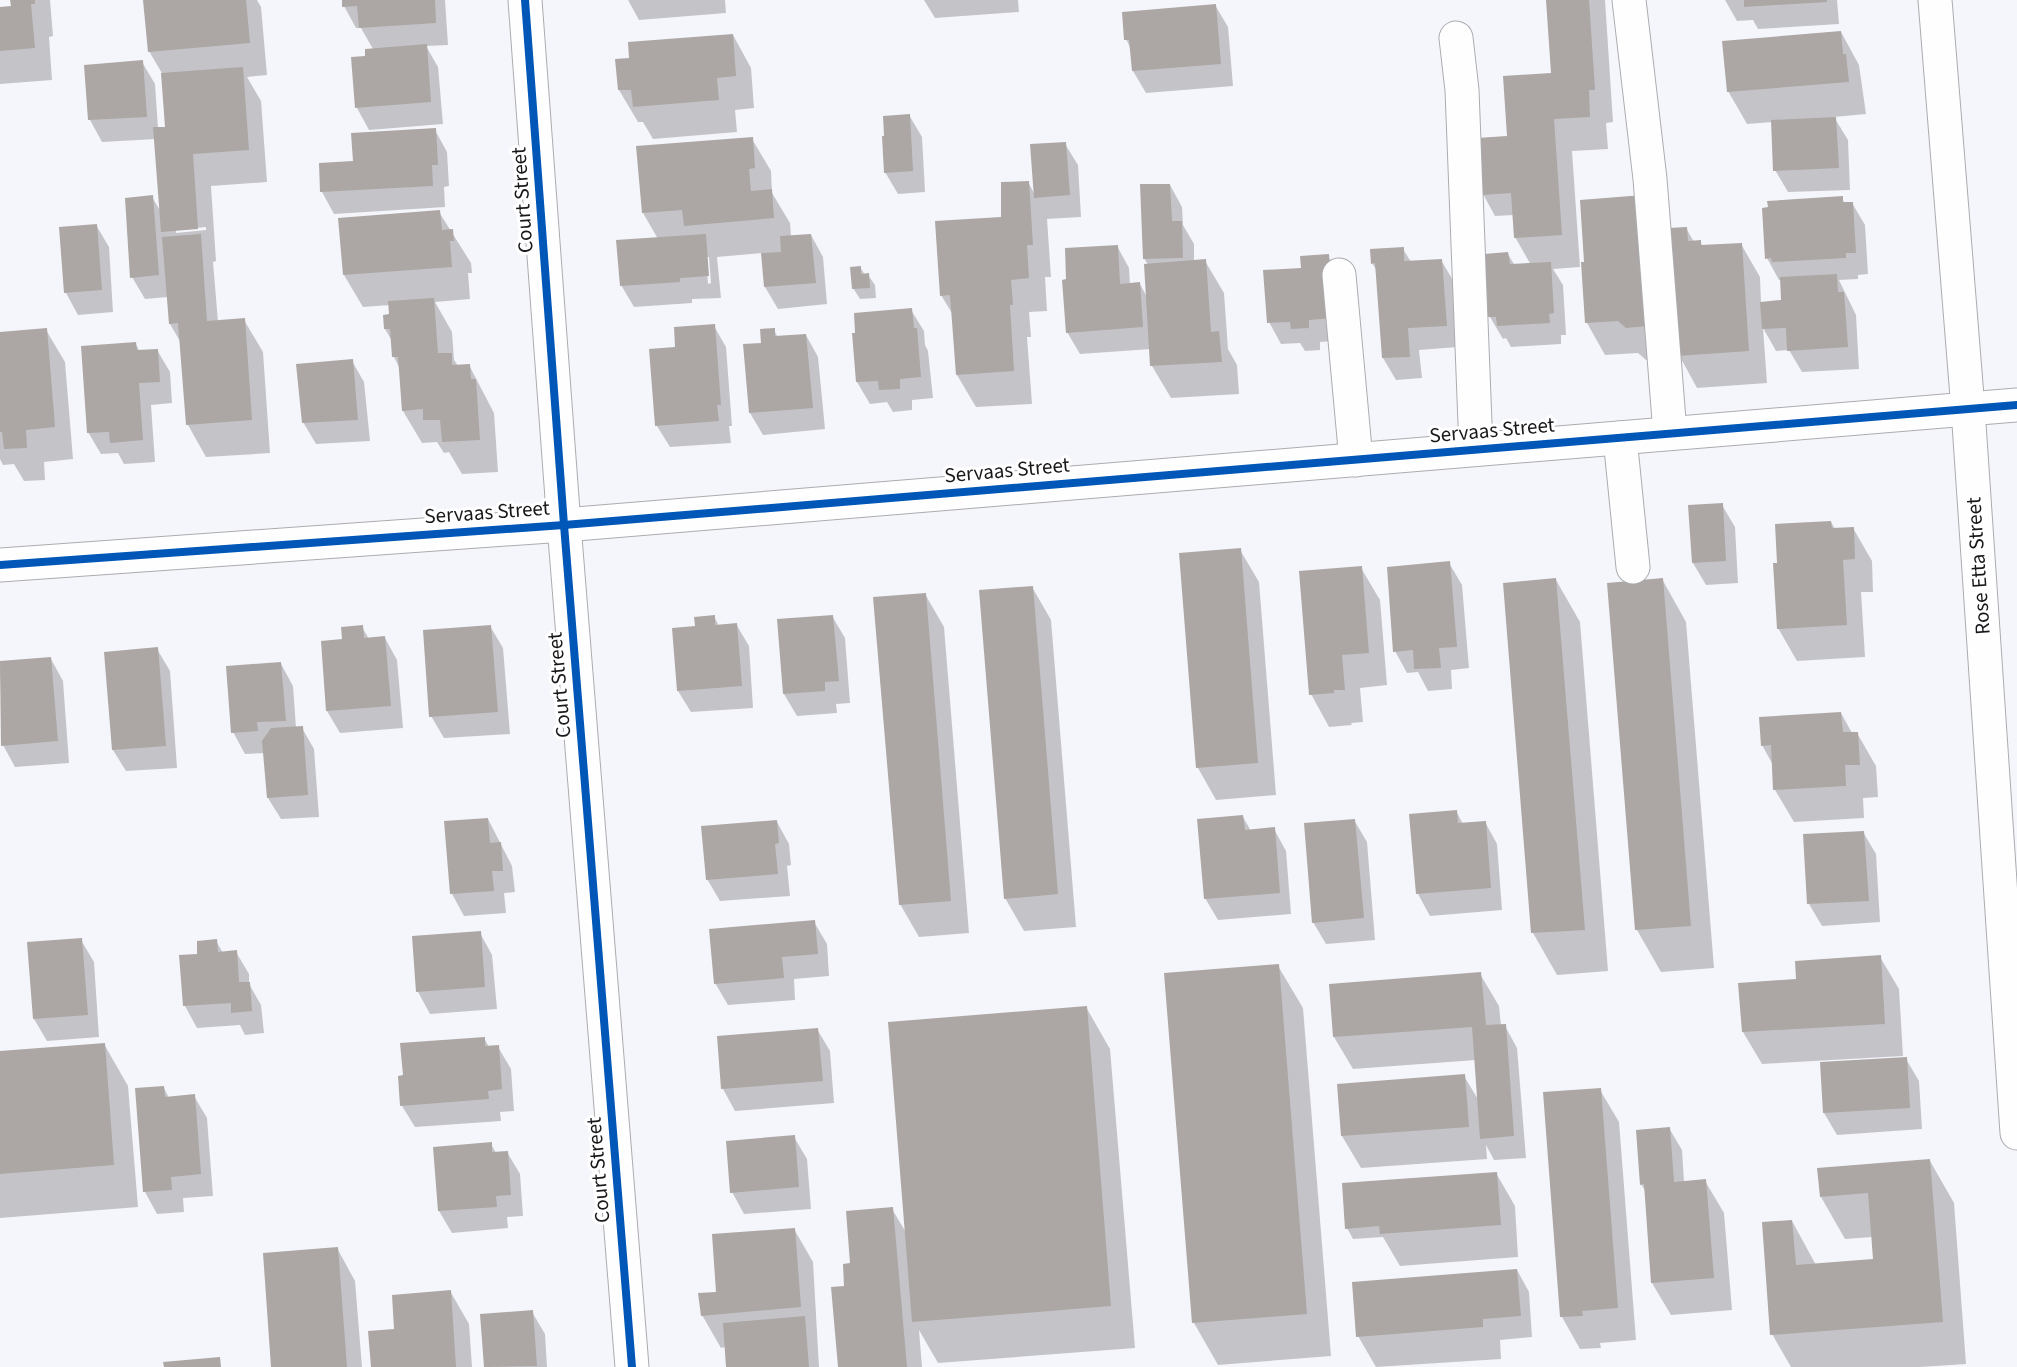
<svg xmlns="http://www.w3.org/2000/svg" width="2017" height="1367" font-family="'Source Sans 3',sans-serif">
<style>
.shadow{fill:#0003;fill-rule:evenodd}
.building{fill:#aca6a4}
.lines{fill:none;stroke-linecap:round;stroke-linejoin:round}
.minor-casing{stroke:#abacb0;stroke-width:35}
.minor{stroke:#fefefe;stroke-width:33}
.cycleway-casing{stroke:#fff;stroke-width:11}
.cycleway{stroke:#0057b8;stroke-width:8}
.labels{text-anchor:middle;stroke-width:6;stroke-linejoin:round;paint-order:stroke}
.street-label{font-size:21px;fill:#18181b;stroke:#fff}
</style>
<rect width="100%" height="100%" fill="#f5f6fb"/>
<g class="shadow">
<polygon points="12,0 50,0 53,36 49,37 52,80 0,84 0,8 12,8"/>
<path d="M 145,0 L 257,0 L 261,7 L 267,75 L 247,77 L 261,101 L 267,182 L 211,186 L 216,261 L 213,262 L 218,322 L 244,320 L 263,352 L 270,453 L 206,457 L 188,425 L 181,343 L 170,324 L 168,297 L 145,299 L 132,277 L 152,197 L 161,212 L 156,139 L 102,142 L 90,120 L 86,66 L 142,62 L 155,84 L 158,128 L 167,128 L 163,75 L 149,51 ZM 206,227 L 206,230 L 176,233 L 176,230 Z"/>
<polygon points="343,0 445,0 448,45 426,46 438,67 443,124 369,130 357,108 367,57 373,49 361,28 356,28 344,6"/>
<polygon points="628,0 725,0 726,13 639,20"/>
<polygon points="924,0 1018,0 1019,12 935,18"/>
<polygon points="1548,0 1605,0 1613,122 1606,123 1608,149 1572,151 1580,267 1553,269 1563,285 1566,335 1561,335 1561,344 1511,347 1506,338 1503,339 1490,317 1508,254 1515,266 1531,265 1515,237 1514,215 1495,216 1483,194 1509,138 1552,75"/>
<polygon points="1725,0 1837,0 1839,24 1758,29 1753,20 1737,21"/>
<polygon points="1215,5 1228,27 1233,86 1146,93 1133,71 1131,49 1126,39"/>
<polygon points="1841,32 1859,65 1866,114 1834,117 1848,140 1850,190 1788,192 1775,170 1773,122 1747,124 1728,91"/>
<polygon points="733,35 751,68 754,108 735,110 737,132 653,139 643,122 638,122 619,90 630,60"/>
<polygon points="909,115 922,137 925,192 898,194 885,172"/>
<polygon points="435,130 447,152 449,186 444,187 445,207 334,214 322,192 320,164 354,162"/>
<path d="M 752,139 L 771,171 L 772,193 L 790,223 L 791,237 L 811,235 L 823,257 L 827,304 L 778,309 L 765,287 L 762,253 L 717,257 L 721,298 L 692,299 L 692,303 L 634,307 L 621,285 L 658,239 L 643,213 ZM 706,257 L 709,257 L 711,283 L 708,284 Z"/>
<polygon points="1065,144 1078,165 1081,217 1047,219 1051,277 1045,277 1047,311 1029,312 1031,337 1027,337 1032,404 976,407 957,375 953,315 941,295 1028,182 1035,195"/>
<polygon points="1170,185 1182,207 1183,225 1194,244 1194,262 1205,261 1224,293 1228,349 1237,365 1239,394 1171,398 1152,366 1151,349 1080,354 1067,332 1117,246 1129,268 1130,285 1140,284 1147,297 1148,265 1144,258"/>
<polygon points="1842,198 1845,204 1852,203 1865,225 1868,274 1858,275 1858,279 1839,280 1856,315 1859,369 1802,372 1789,350 1776,351 1763,328 1767,383 1697,388 1679,355 1686,228 1694,242 1700,241 1703,247 1741,244 1760,277 1761,303 1783,301 1781,280 1779,280 1767,258"/>
<polygon points="1581,201 1666,359 1646,360 1638,353 1605,355 1587,323 1582,263 1585,263"/>
<polygon points="439,212 471,263 472,273 468,273 470,299 435,302 452,332 454,360 458,366 469,365 494,413 498,472 462,474 449,452 444,453 437,442 422,443 403,411 400,369 394,357 392,341 385,329 385,316 391,315 390,305 363,307 344,275 340,220"/>
<polygon points="96,225 109,247 113,312 78,315 66,293"/>
<polygon points="1403,249 1411,262 1441,260 1454,282 1458,347 1419,350 1422,378 1396,380 1383,358 1377,271 1372,263"/>
<polygon points="1328,256 1341,278 1345,340 1320,342 1320,350 1305,351 1300,343 1281,344 1269,322 1302,269"/>
<polygon points="860,267 865,275 868,275 875,285 876,298 860,299 853,288"/>
<polygon points="911,310 924,331 925,345 928,351 933,398 912,400 912,410 893,412 887,402 870,404 857,382"/>
<polygon points="714,326 726,347 732,426 729,426 731,443 670,447 657,426 677,349"/>
<polygon points="46,330 65,362 73,459 44,462 45,480 24,481 14,464 3,465 0,459 0,333"/>
<polygon points="774,330 778,338 806,335 818,357 825,429 763,435 750,413 762,344"/>
<polygon points="135,343 140,352 157,350 170,372 172,403 151,405 155,462 124,464 118,453 101,454 88,432"/>
<polygon points="352,361 364,382 370,441 316,444 303,422"/>
<polygon points="1722,505 1735,527 1738,583 1706,585 1693,563"/>
<polygon points="1831,522 1835,529 1853,528 1872,561 1873,592 1861,592 1865,657 1797,661 1778,628 1779,564"/>
<polygon points="1240,550 1259,582 1276,795 1216,800 1198,768 1180,555"/>
<polygon points="1449,563 1462,585 1469,668 1451,670 1452,689 1428,691 1418,672 1407,673 1395,651"/>
<polygon points="1361,568 1380,600 1387,685 1360,688 1363,722 1351,723 1352,725 1329,727 1311,694"/>
<polygon points="1662,579 1686,622 1714,968 1661,972 1637,930"/>
<polygon points="1556,580 1580,622 1608,971 1557,975 1533,933"/>
<polygon points="1032,587 1051,620 1076,927 1024,931 1005,898"/>
<polygon points="925,594 944,627 969,933 919,937 900,904"/>
<polygon points="714,616 719,626 736,624 749,646 753,708 691,712 678,691 697,628"/>
<polygon points="832,616 845,638 850,703 836,704 837,713 797,716 784,694"/>
<polygon points="490,626 503,648 510,734 444,738 431,716"/>
<polygon points="362,627 369,639 385,638 397,660 403,728 340,733 327,711 344,641"/>
<polygon points="157,649 170,671 177,768 126,771 113,750"/>
<polygon points="51,659 63,681 69,763 15,767 3,745 0,663"/>
<polygon points="281,664 293,686 296,728 302,728 314,749 319,817 281,819 268,798 265,753 245,754 233,732"/>
<polygon points="1841,713 1852,733 1857,733 1876,766 1878,797 1863,798 1864,818 1794,822 1775,790 1773,765 1762,745"/>
<polygon points="1456,811 1463,824 1485,822 1497,844 1502,910 1430,916 1418,894 1411,815"/>
<polygon points="1243,817 1251,831 1274,829 1286,851 1291,914 1218,920 1205,898"/>
<polygon points="488,819 512,866 515,892 504,893 506,913 464,916 452,894 446,822"/>
<polygon points="1354,820 1367,842 1375,940 1326,944 1313,922"/>
<polygon points="777,822 789,844 791,865 787,866 790,896 720,901 707,879"/>
<polygon points="1863,832 1876,854 1880,922 1822,926 1809,904"/>
<polygon points="814,922 827,944 829,976 794,979 795,1000 728,1005 715,983"/>
<polygon points="480,933 492,955 497,1009 430,1014 418,992"/>
<polygon points="81,940 94,962 99,1037 47,1041 34,1019"/>
<polygon points="216,941 223,953 236,952 249,974 249,984 261,1005 264,1033 245,1035 240,1025 197,1028 185,1006 181,956 199,955"/>
<polygon points="1880,957 1899,989 1903,1056 1762,1064 1743,1032 1798,981"/>
<polygon points="1278,966 1303,1008 1331,1356 1218,1365 1194,1323"/>
<polygon points="1480,974 1499,1006 1501,1026 1505,1026 1517,1048 1526,1158 1494,1160 1486,1145 1487,1159 1361,1168 1342,1136 1464,1076 1479,1101 1476,1060 1353,1069 1334,1037"/>
<polygon points="1086,1007 1110,1049 1135,1348 938,1363 919,1330 922,1367 839,1367 852,1264 892,1209 907,1234"/>
<polygon points="817,1029 830,1051 834,1103 735,1111 723,1089 719,1037"/>
<polygon points="484,1038 489,1047 498,1047 511,1069 514,1111 500,1112 501,1121 415,1127 402,1106"/>
<polygon points="104,1044 128,1086 138,1207 0,1218 0,1052"/>
<polygon points="1906,1059 1919,1081 1922,1129 1837,1135 1824,1113 1821,1064"/>
<polygon points="164,1088 169,1098 194,1096 207,1118 213,1196 183,1198 184,1212 157,1214 145,1192"/>
<polygon points="1600,1090 1619,1122 1636,1340 1600,1343 1601,1348 1580,1349 1562,1317 1545,1094"/>
<polygon points="1669,1128 1682,1150 1684,1182 1705,1181 1724,1213 1732,1310 1671,1315 1652,1283 1646,1192 1641,1184"/>
<polygon points="794,1137 807,1159 811,1209 744,1214 732,1192"/>
<polygon points="491,1144 496,1153 507,1152 520,1174 523,1216 507,1217 508,1228 452,1233 439,1211"/>
<polygon points="1930,1161 1954,1203 1966,1364 1920,1367 1791,1367 1772,1334 1792,1221 1816,1265 1874,1260 1872,1237 1845,1239 1821,1197"/>
<polygon points="1496,1173 1515,1206 1518,1257 1400,1266 1383,1237 1353,1239 1347,1228"/>
<polygon points="794,1229 813,1262 819,1367 728,1367 726,1347 721,1348 702,1315 718,1293"/>
<polygon points="337,1248 355,1281 362,1367 273,1367"/>
<polygon points="1517,1270 1529,1292 1532,1337 1500,1340 1501,1359 1376,1367 1358,1336"/>
<polygon points="450,1291 469,1324 472,1367 372,1367 396,1331"/>
<polygon points="532,1312 545,1334 547,1367 485,1367 481,1315"/>
</g>
<g class="building">
<polygon points="10,0 35,0 35,4 31,4 35,48 0,51 0,7 11,6"/>
<polygon points="143,0 246,0 250,43 148,52"/>
<polygon points="342,0 435,0 436,23 359,28 357,6 342,7"/>
<polygon points="1546,0 1589,0 1595,90 1589,90 1590,117 1554,119 1562,235 1514,238 1511,193 1481,195 1477,138 1507,136 1503,76 1551,73"/>
<polygon points="1744,0 1827,0 1827,2 1744,7"/>
<polygon points="1216,4 1221,64 1132,71 1129,40 1124,40 1122,12"/>
<polygon points="1841,31 1843,54 1846,54 1849,82 1727,92 1722,41"/>
<polygon points="733,34 736,76 717,78 719,100 633,107 631,90 618,90 615,59 629,58 628,42"/>
<polygon points="427,44 431,102 355,108 351,57 365,56 365,49"/>
<polygon points="143,60 147,117 88,120 84,65"/>
<polygon points="243,67 249,150 193,154 198,229 161,232 153,127 165,127 161,73"/>
<polygon points="910,114 913,171 884,173 882,136 884,136 883,116"/>
<polygon points="1836,117 1839,168 1773,171 1771,120"/>
<polygon points="436,128 438,165 432,165 433,186 320,192 319,163 353,161 351,133"/>
<polygon points="753,137 755,168 749,169 751,191 772,189 774,218 684,226 682,210 642,213 636,146"/>
<polygon points="1066,142 1070,195 1034,198 1030,144"/>
<polygon points="1029,181 1033,245 1027,245 1029,278 1011,280 1013,305 1010,305 1014,371 956,375 950,295 940,296 935,221 1001,217 1001,182"/>
<polygon points="1140,184 1170,184 1172,221 1182,221 1183,258 1143,259"/>
<polygon points="153,195 159,275 130,278 125,198"/>
<polygon points="1643,195 1647,326 1626,328 1618,321 1585,323 1581,262 1584,262 1580,200"/>
<polygon points="1843,196 1843,202 1853,202 1856,253 1846,253 1846,258 1772,262 1771,258 1765,259 1762,208 1768,207 1767,201"/>
<polygon points="440,210 442,230 453,229 454,241 450,241 452,267 343,275 338,218"/>
<polygon points="97,224 102,290 64,293 59,227"/>
<polygon points="1687,227 1688,241 1701,240 1701,245 1742,243 1749,351 1677,356 1668,228"/>
<polygon points="201,234 207,321 245,318 252,420 186,425 178,323 169,324 162,237"/>
<polygon points="706,234 709,276 680,278 680,282 620,286 616,240"/>
<polygon points="811,234 816,283 764,287 761,253 781,252 780,236"/>
<polygon points="1118,245 1120,284 1140,282 1143,327 1066,333 1062,280 1066,279 1065,248"/>
<polygon points="1404,247 1404,261 1442,259 1447,326 1408,328 1410,357 1382,358 1375,263 1371,264 1370,249"/>
<polygon points="1508,252 1510,264 1551,262 1554,313 1549,314 1550,323 1497,326 1496,317 1488,317 1484,254"/>
<polygon points="1329,254 1333,318 1309,320 1309,328 1291,329 1290,322 1267,323 1263,270 1301,268 1300,256"/>
<polygon points="1206,259 1211,332 1219,331 1222,362 1150,366 1144,264"/>
<polygon points="861,266 861,274 869,273 870,288 852,289 850,267"/>
<polygon points="1837,274 1838,292 1844,292 1848,347 1787,351 1786,328 1762,329 1760,302 1781,300 1780,277"/>
<polygon points="434,298 438,353 452,353 452,365 470,364 471,379 476,379 480,440 442,442 440,420 423,420 423,409 402,411 398,357 392,357 390,329 384,329 383,315 389,314 388,301"/>
<polygon points="912,308 914,328 917,328 921,377 900,379 900,389 879,390 878,381 856,382 852,333 855,333 854,313"/>
<polygon points="715,324 721,405 717,405 719,421 655,426 649,349 675,347 674,327"/>
<polygon points="47,328 55,427 26,430 27,448 4,449 2,432 0,432 0,332"/>
<polygon points="775,328 775,336 806,334 813,408 749,413 743,344 761,343 760,329"/>
<polygon points="136,342 137,350 158,349 160,382 139,383 143,440 110,443 109,432 87,433 81,346"/>
<polygon points="353,359 358,420 302,423 296,364"/>
<polygon points="1723,503 1726,561 1692,563 1688,505"/>
<polygon points="1831,521 1832,528 1854,527 1855,559 1843,560 1847,625 1777,629 1773,563 1777,563 1775,524"/>
<polygon points="1241,548 1258,763 1196,768 1179,553"/>
<polygon points="1450,561 1457,647 1439,648 1441,668 1414,669 1413,650 1393,652 1387,567"/>
<polygon points="1362,566 1369,653 1342,655 1345,690 1334,690 1334,693 1309,695 1299,571"/>
<polygon points="1556,578 1585,930 1531,933 1503,583"/>
<polygon points="1663,578 1691,926 1635,930 1607,583"/>
<polygon points="1033,586 1058,894 1004,899 979,590"/>
<polygon points="926,593 951,901 899,905 873,597"/>
<polygon points="715,615 715,625 737,623 742,686 677,691 672,628 695,626 694,617"/>
<polygon points="833,615 839,681 825,682 825,691 783,694 777,619"/>
<polygon points="363,625 364,638 385,636 391,706 326,711 321,641 342,639 341,627"/>
<polygon points="491,625 498,712 429,717 423,630"/>
<polygon points="158,647 166,746 112,750 104,652"/>
<polygon points="51,657 58,741 1,746 0,661"/>
<polygon points="281,662 286,721 257,722 258,731 231,733 226,666"/>
<polygon points="1841,712 1843,732 1858,732 1860,765 1845,765 1846,786 1773,790 1771,745 1761,746 1759,717"/>
<polygon points="303,726 308,795 267,798 262,741 271,728"/>
<polygon points="1457,810 1458,823 1486,821 1491,888 1416,894 1409,814"/>
<polygon points="1243,815 1245,830 1275,827 1280,893 1204,899 1197,819"/>
<polygon points="488,818 490,843 501,842 503,871 492,871 494,891 450,894 444,821"/>
<polygon points="1355,819 1364,918 1312,923 1304,823"/>
<polygon points="777,820 779,843 775,844 778,874 706,880 701,826"/>
<polygon points="1864,831 1869,901 1807,904 1803,834"/>
<polygon points="815,920 818,954 782,957 784,978 714,984 709,929"/>
<polygon points="481,931 485,987 416,992 412,936"/>
<polygon points="82,938 88,1015 33,1019 27,942"/>
<polygon points="217,939 218,952 237,950 239,982 250,982 252,1011 231,1013 231,1003 183,1006 179,955 197,954 197,941"/>
<polygon points="1881,955 1885,1024 1742,1032 1738,983 1796,979 1795,961"/>
<polygon points="1279,964 1307,1314 1192,1323 1164,973"/>
<polygon points="1481,972 1486,1025 1506,1024 1514,1136 1480,1139 1472,1027 1333,1037 1329,984"/>
<polygon points="1087,1006 1111,1306 912,1322 888,1022"/>
<polygon points="818,1028 823,1081 721,1089 717,1036"/>
<polygon points="485,1037 485,1046 499,1045 502,1089 488,1091 489,1099 400,1106 398,1076 403,1075 400,1043"/>
<polygon points="105,1043 114,1165 0,1174 0,1051"/>
<polygon points="1907,1057 1910,1108 1823,1113 1820,1062"/>
<polygon points="1465,1074 1469,1127 1341,1136 1337,1084"/>
<polygon points="164,1086 165,1097 195,1094 201,1174 171,1177 172,1190 143,1192 135,1088"/>
<polygon points="1601,1088 1618,1308 1582,1311 1583,1316 1560,1317 1543,1092"/>
<polygon points="1670,1127 1674,1182 1706,1179 1714,1278 1651,1283 1644,1184 1640,1185 1636,1130"/>
<polygon points="795,1135 799,1187 730,1193 726,1141"/>
<polygon points="492,1142 492,1152 508,1151 511,1195 496,1196 497,1207 438,1211 433,1147"/>
<polygon points="1930,1159 1943,1322 1770,1335 1762,1222 1792,1220 1796,1265 1873,1259 1868,1193 1820,1197 1817,1168"/>
<polygon points="1497,1172 1501,1225 1380,1234 1379,1226 1345,1229 1342,1183"/>
<polygon points="893,1207 907,1367 838,1367 831,1287 844,1286 843,1264 850,1263 846,1211"/>
<polygon points="795,1228 801,1307 701,1316 698,1293 716,1292 712,1234"/>
<polygon points="338,1247 347,1367 271,1367 263,1253"/>
<polygon points="1517,1269 1521,1316 1483,1319 1483,1327 1356,1337 1352,1282"/>
<polygon points="451,1290 456,1367 371,1367 368,1331 394,1329 392,1295"/>
<polygon points="533,1310 537,1366 484,1367 480,1314"/>
<polygon points="805,1316 809,1367 726,1367 723,1323"/>
<polygon points="220,1357 221,1367 164,1367 163,1362"/>
</g>
<g class="lines">
<g class="minor-casing">
<g id="minor">
<polyline points="525,0 564,525 632,1367"/>
<polyline points="1629,0 1650,179 1670,433"/>
<polyline points="1935,0 1968,409 2017,1133"/>
<polyline points="1456,38 1462,90 1476,449"/>
<polyline points="1339,275 1356,460"/>
<polyline points="1620,438 1633,567"/>
<polyline points="0,565 564,525 2017,405"/>
</g>
</g>
<use href="#minor" class="minor"/>
<g class="cycleway-casing">
<g id="cycleway">
<polyline points="525,0 564,525 632,1367"/>
<polyline points="0,565 564,525 2017,405"/>
</g>
</g>
<use href="#cycleway" class="cycleway"/>
</g>
<g class="labels">
<g class="street-label">
<text transform="translate(522 200) rotate(-94)" y="7">Court Street</text>
<text transform="translate(1492 430) rotate(-5)" y="7">Servaas Street</text>
<text transform="translate(1007 470) rotate(-5)" y="7">Servaas Street</text>
<text transform="translate(487 512) rotate(-4)" y="7">Servaas Street</text>
<text transform="translate(1978 566) rotate(-94)" y="7">Rose Etta Street</text>
<text transform="translate(559 685) rotate(-95)" y="7">Court Street</text>
<text transform="translate(598 1170) rotate(-95)" y="7">Court Street</text>
</g>
</g>
</svg>
